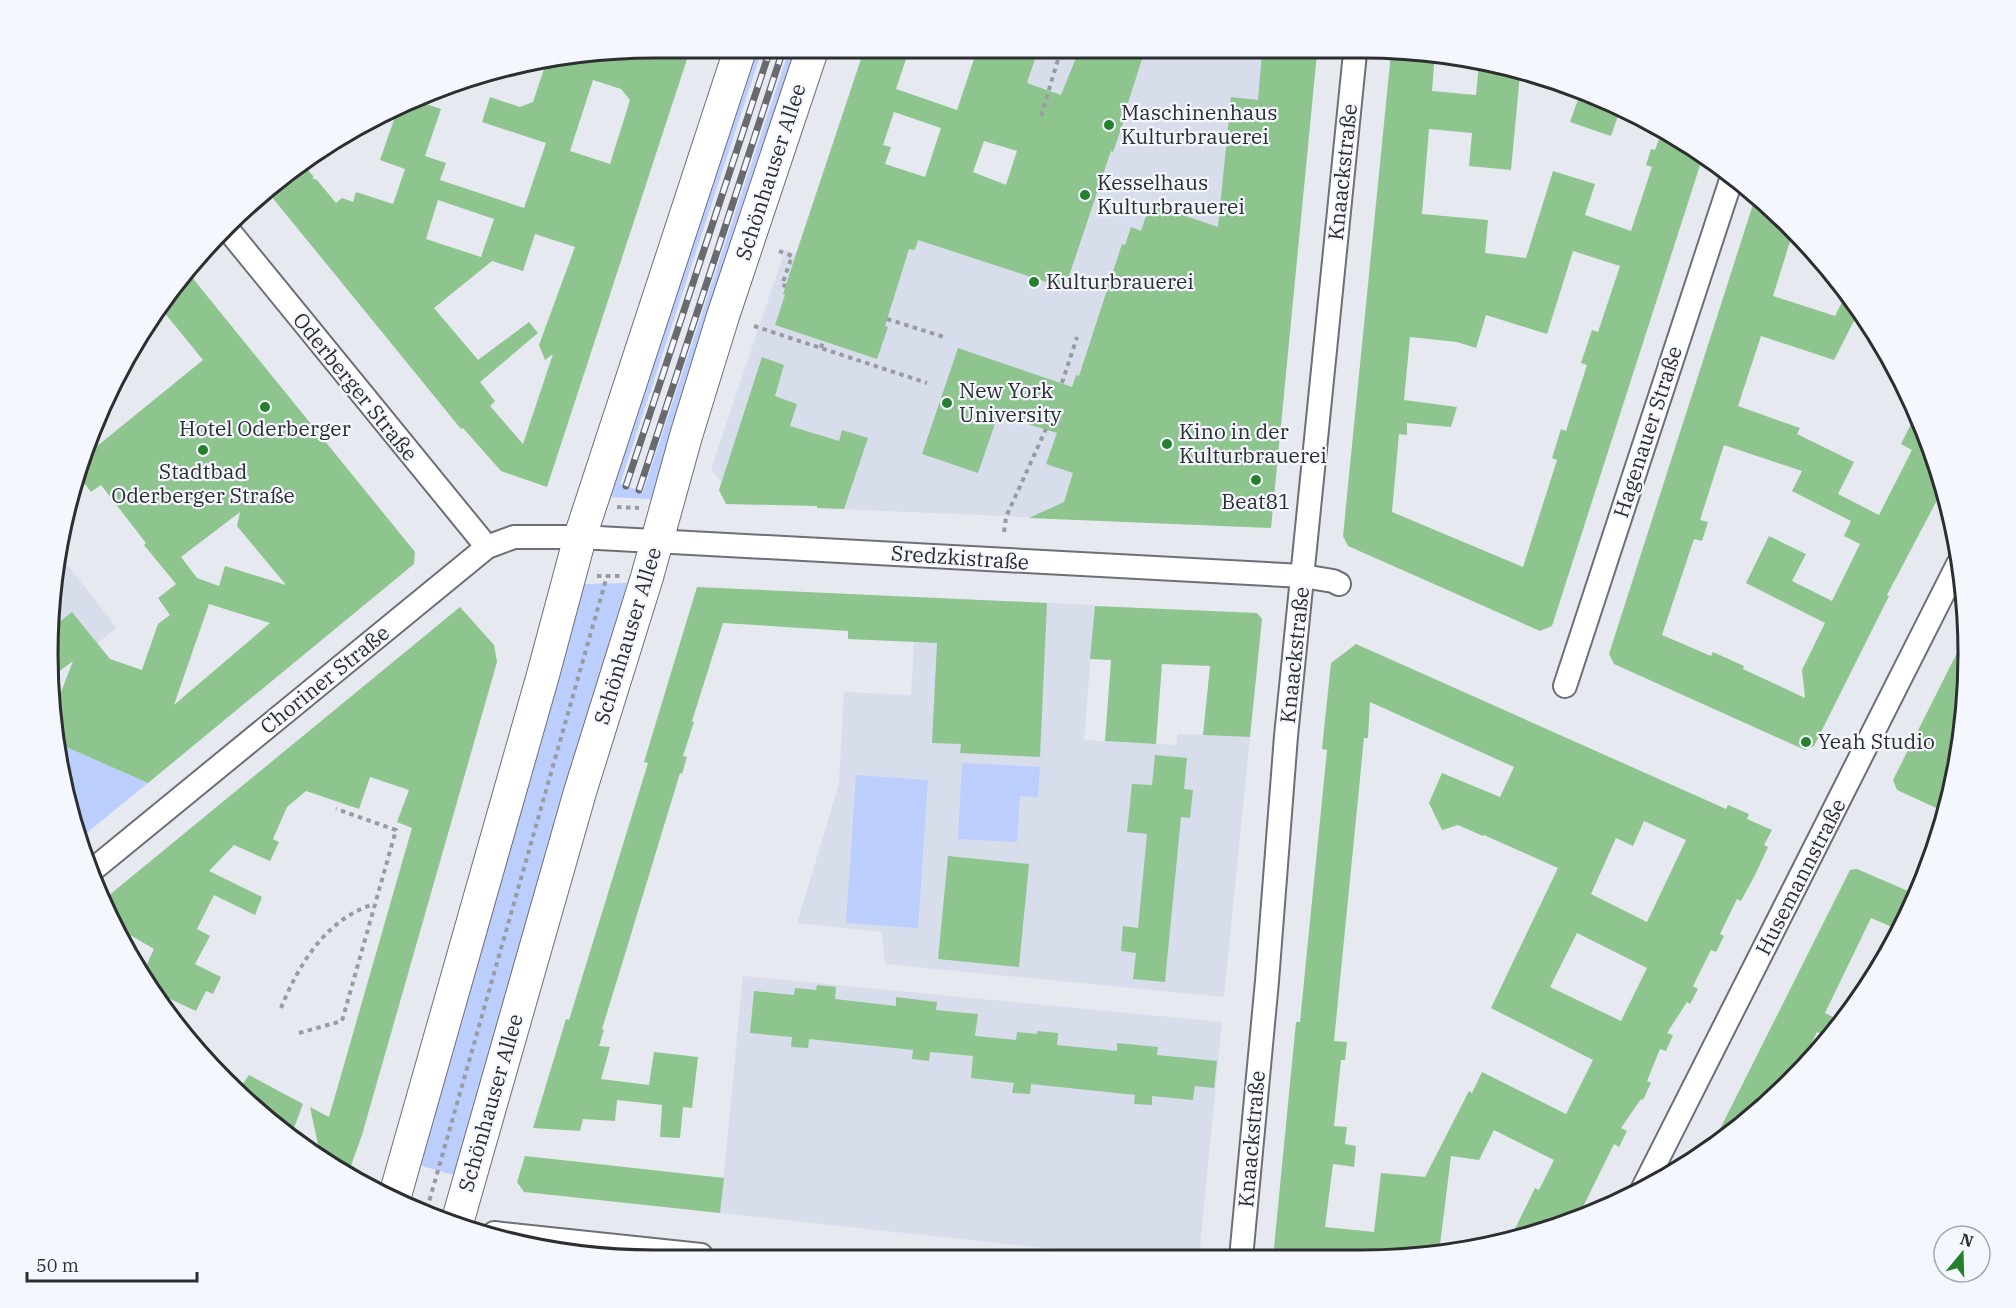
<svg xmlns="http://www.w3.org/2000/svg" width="2016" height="1308" font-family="'IBM Plex Serif',serif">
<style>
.built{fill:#d7ddeb}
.green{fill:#bccefd}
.building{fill:#8ec58e;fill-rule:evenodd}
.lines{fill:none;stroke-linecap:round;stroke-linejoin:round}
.street-casing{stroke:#6d6f76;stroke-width:26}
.secondary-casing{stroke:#6d6f76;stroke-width:34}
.path{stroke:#999ba0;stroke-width:4;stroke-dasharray:4.5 4.5;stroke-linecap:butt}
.street{stroke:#fff;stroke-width:22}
.secondary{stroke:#fff;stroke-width:32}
.rail-casing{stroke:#696a6e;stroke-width:7}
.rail{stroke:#f4f7fe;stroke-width:4.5;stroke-dasharray:14;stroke-linecap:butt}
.poi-dot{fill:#267f2e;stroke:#f4f7fe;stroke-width:2}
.labels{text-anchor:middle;stroke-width:4.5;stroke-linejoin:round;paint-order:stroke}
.poi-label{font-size:21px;fill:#2d2e30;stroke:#f4f7fe;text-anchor:start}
.street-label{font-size:21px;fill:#2d2e30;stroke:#f4f7fe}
.rim{fill:none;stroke:#2d2e30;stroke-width:3}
</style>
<rect width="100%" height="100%" fill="#e6e9f0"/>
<g class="built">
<polygon points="1037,53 1317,53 1271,528 817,508 817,506 760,504 759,506 735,504 732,500 727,504 718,490 724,485 711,469 785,250 796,254 832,146 986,198 993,179 1006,184 1039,87 1027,83"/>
<polygon points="61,557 117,628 49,679 49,615"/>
<polygon points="917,597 1095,605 1084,740 1176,745 1178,734 1250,737 1224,997 885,964 882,932 797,923 839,784 844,692 911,695"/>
<polygon points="743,976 1222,1022 1199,1258 1128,1257 720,1213"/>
</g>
<g class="green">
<polygon points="751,53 761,53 620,484 643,492 788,53 798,53 651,499 607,497"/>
<polygon points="627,583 457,1176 415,1164 584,584"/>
<polygon points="57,743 148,783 78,840 69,811"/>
<polygon points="962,763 1040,767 1038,797 1020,796 1017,842 958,839"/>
<polygon points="856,775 928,780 918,928 846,923"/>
</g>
<g class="building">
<path d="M 575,53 L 689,53 L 547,487 L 501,471 L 463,428 L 461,429 L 267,191 L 302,163 L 314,177 L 312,178 L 317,180 L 336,203 L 342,198 L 353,202 L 356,192 L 393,204 L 405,169 L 380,160 L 397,111 L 417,101 L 441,109 L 425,156 L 446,163 L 440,180 L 524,208 L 546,143 L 482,122 L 490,97 L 520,107 L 533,102 L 547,60 ZM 593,80 L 621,89 L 630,100 L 610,164 L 570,151 ZM 438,200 L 494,219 L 481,257 L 426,239 ZM 535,234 L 575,247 L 539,345 L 545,360 L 553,354 L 523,444 L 490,406 L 495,401 L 480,382 L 538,333 L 529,322 L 478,360 L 434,308 L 492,261 L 523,271 Z"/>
<path d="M 863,53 L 908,53 L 896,89 L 957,110 L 976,53 L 1037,53 L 1027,83 L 1061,95 L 1078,53 L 1144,53 L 1126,109 L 1128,109 L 1113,152 L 1111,151 L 1065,288 L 918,240 L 915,250 L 909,249 L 885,326 L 888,327 L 877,359 L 775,325 L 785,295 L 783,294 L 796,254 ZM 894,112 L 941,128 L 925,177 L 885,164 L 891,147 L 883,145 ZM 984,141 L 1017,151 L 1006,185 L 973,172 Z"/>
<polygon points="1262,53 1317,53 1271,528 1029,518 1064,502 1073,473 1046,464 1057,433 998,415 978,473 922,454 958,348 1072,387 1076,375 1079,376 1122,244 1125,245 1131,227 1141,231 1150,204 1218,227 1231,97 1258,100"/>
<path d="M 1391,53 L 1435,53 L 1432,91 L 1476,95 L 1479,63 L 1520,74 L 1511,170 L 1469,166 L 1472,133 L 1429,129 L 1422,214 L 1488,220 L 1485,253 L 1526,258 L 1553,171 L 1595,184 L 1585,215 L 1631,231 L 1652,167 L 1646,165 L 1651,149 L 1655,150 L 1663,128 L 1703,156 L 1552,626 L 1540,631 L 1348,546 L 1343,536 ZM 1573,251 L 1620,266 L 1598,332 L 1592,330 L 1581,363 L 1587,365 L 1566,431 L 1561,429 L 1552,458 L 1557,460 L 1523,567 L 1392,512 L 1399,434 L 1407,435 L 1407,423 L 1451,427 L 1457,407 L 1404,400 L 1410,337 L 1457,342 L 1476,348 L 1486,315 L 1547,334 Z"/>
<polygon points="1581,91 1594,94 1621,107 1611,136 1570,122"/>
<path d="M 1756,195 L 1793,232 L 1773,296 L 1835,316 L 1847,292 L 1859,311 L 1834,360 L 1761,336 L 1738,406 L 1800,428 L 1797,434 L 1854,462 L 1838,494 L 1879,515 L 1912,450 L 1901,444 L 1916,414 L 1944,487 L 1887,595 L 1889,596 L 1814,746 L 1805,750 L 1614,664 L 1609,654 ZM 1724,445 L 1802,471 L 1792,491 L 1851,521 L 1844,536 L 1860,544 L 1832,601 L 1792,581 L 1806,554 L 1769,536 L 1746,583 L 1825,623 L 1802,670 L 1805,698 L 1743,669 L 1744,666 L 1713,652 L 1711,656 L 1662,635 L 1694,539 L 1702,541 L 1708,522 L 1700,520 Z"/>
<path d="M 186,270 L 415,552 L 414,564 L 148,783 L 57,743 L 53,713 L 73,661 L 49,679 L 49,630 L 72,612 L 110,659 L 142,670 L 158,624 L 170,615 L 158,598 L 176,584 L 144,545 L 146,543 L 101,485 L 91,492 L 77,474 L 80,460 L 203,360 L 159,306 ZM 240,512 L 237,526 L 286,585 L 225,566 L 219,586 L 197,578 L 181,557 ZM 209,604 L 270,623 L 174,705 Z"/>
<polygon points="762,357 784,365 775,396 797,404 790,426 839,441 842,430 868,438 844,509 817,508 817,506 726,504 719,490"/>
<polygon points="697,587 1047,603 1040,757 960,753 961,744 932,743 937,643 848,639 848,631 723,623 692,721 694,722 683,756 687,757 682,774 680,773 622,964 602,1029 604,1030 599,1046 610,1047 601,1079 649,1085 654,1052 698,1057 692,1108 683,1107 680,1138 660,1137 662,1105 617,1100 615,1121 583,1119 580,1131 533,1128 566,1019 569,1020 648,763 644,762"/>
<polygon points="1095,606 1257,613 1262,619 1250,737 1203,735 1210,666 1162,664 1156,744 1105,741 1111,660 1090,659"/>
<polygon points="460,607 494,645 497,662 362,1135 348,1174 323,1161 324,1158 319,1149 310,1107 329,1117 412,828 397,822 409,790 370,777 359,809 306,791 287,807 273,839 279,842 270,861 234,845 209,871 262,897 255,915 214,895 197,929 210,936 195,964 221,977 213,994 206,991 196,1011 170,999 166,1008 150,990 142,975 154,949 125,932 121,936 102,901"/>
<polygon points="1966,635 1963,733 1945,812 1897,790 1893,780"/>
<path d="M 1356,644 L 1726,809 L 1728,805 L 1749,814 L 1747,819 L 1772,830 L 1764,845 L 1768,847 L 1755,875 L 1741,901 L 1737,899 L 1720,934 L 1724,936 L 1716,952 L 1711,950 L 1693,986 L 1698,989 L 1690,1004 L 1687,1002 L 1667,1033 L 1673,1035 L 1666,1051 L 1660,1049 L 1647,1081 L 1651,1083 L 1643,1100 L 1641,1099 L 1621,1128 L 1627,1131 L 1619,1147 L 1614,1144 L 1578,1217 L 1519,1239 L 1509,1241 L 1535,1188 L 1539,1190 L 1554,1160 L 1494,1130 L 1479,1160 L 1451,1156 L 1439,1253 L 1401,1259 L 1273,1258 L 1296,1022 L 1300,1022 L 1327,750 L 1322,749 L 1331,663 ZM 1370,702 L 1514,767 L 1500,797 L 1442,773 L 1429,803 L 1442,830 L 1458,825 L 1483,836 L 1484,835 L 1558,868 L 1491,1008 L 1593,1060 L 1566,1114 L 1482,1072 L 1472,1093 L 1469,1091 L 1425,1177 L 1381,1173 L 1374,1232 L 1325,1227 L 1333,1164 L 1354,1167 L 1356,1146 L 1345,1144 L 1347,1127 L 1334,1126 L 1341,1060 L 1345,1060 L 1347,1042 L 1334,1041 L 1364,738 L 1368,738 ZM 1644,821 L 1686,840 L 1647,922 L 1591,894 L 1616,838 L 1633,846 ZM 1577,933 L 1647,968 L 1621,1021 L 1550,987 Z"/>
<polygon points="1155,755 1187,758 1184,789 1193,790 1190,818 1181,817 1165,982 1133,979 1136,953 1121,951 1123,926 1138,928 1147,834 1127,832 1132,784 1152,785"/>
<polygon points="948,856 1029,864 1019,967 938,959"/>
<polygon points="1857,869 1915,894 1899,930 1871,918 1825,1013 1841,1021 1829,1038 1817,1032 1797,1073 1731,1135 1711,1147 1850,870"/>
<polygon points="817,985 836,987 835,999 896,1006 896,997 937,1002 936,1010 978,1014 975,1036 1016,1040 1017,1032 1037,1034 1037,1031 1058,1033 1057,1045 1117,1051 1117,1043 1158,1047 1157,1055 1217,1061 1214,1088 1195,1086 1193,1100 1152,1096 1152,1105 1134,1104 1135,1095 1031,1084 1030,1094 1012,1093 1014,1083 971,1078 973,1056 930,1052 929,1061 912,1059 913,1050 809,1039 808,1048 791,1047 792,1037 750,1033 754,991 794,995 795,988 816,990"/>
<polygon points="249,1075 303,1104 294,1128 291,1126 287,1134 255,1110 238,1091"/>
<polygon points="525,1156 724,1178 720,1213 524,1192 517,1182"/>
</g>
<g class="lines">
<g class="street-casing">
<g id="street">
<polyline points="225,226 487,547"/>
<polyline points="1565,686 1732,177"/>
<polyline points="90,872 487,547 514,537 580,537 1303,576 1333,581 1339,584"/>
<polyline points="1642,1190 1958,564"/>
<polyline points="494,1233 701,1255"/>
<polyline points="1241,1258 1267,981 1286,736 1355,53"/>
</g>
</g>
<g class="secondary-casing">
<g id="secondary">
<polyline points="394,1199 543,675 580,537 739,53"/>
<polyline points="457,1223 580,792 647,577 686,436 723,316 811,53"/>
</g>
</g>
<g class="path">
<polyline points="1041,116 1060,53"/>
<polyline points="779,251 792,256 782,285 786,286"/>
<polyline points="887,319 944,337"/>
<polyline points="754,326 927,383"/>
<polyline points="821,348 823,341"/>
<polyline points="1062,383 1077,337"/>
<polyline points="617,507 639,508"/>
<polyline points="70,511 71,510"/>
<polyline points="1004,532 1006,517 1046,429"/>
<polyline points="597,576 620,576"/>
<path d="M 281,1008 C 299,964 326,919 374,904"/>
<polyline points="299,1033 342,1021 396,830 336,809"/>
<polyline points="427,1209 607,576"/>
</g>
<use href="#street" class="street"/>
<use href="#secondary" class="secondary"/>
<g class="rail-casing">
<g id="rail">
<polyline points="626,486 769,53"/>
<polyline points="639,490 782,53"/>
</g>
</g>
<use href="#rail" class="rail"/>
</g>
<g class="poi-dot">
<circle cx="1109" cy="125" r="6"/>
<circle cx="1085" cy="195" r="6"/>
<circle cx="1034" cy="282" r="6"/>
<circle cx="947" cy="403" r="6"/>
<circle cx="265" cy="407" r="6"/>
<circle cx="1167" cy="444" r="6"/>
<circle cx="203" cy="450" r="6"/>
<circle cx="1256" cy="480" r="6"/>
<circle cx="1806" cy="742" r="6"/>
</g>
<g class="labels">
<g class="poi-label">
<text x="1121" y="120">Maschinenhaus<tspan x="1121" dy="24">Kulturbrauerei</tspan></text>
<text x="1097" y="190">Kesselhaus<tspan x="1097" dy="24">Kulturbrauerei</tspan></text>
<text x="1046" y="289">Kulturbrauerei</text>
<text x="959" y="398">New York<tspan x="959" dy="24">University</tspan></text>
<text x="265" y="436" text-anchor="middle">Hotel Oderberger</text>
<text x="1179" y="439">Kino in der<tspan x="1179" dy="24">Kulturbrauerei</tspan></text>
<text x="203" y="479" text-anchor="middle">Stadtbad<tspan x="203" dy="24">Oderberger Straße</tspan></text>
<text x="1256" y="509" text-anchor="middle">Beat81</text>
<text x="1818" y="749">Yeah Studio</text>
</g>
<g class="street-label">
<text transform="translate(771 172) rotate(-72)" y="7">Schönhauser Allee</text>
<text transform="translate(1343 172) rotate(-84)" y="7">Knaackstraße</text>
<text transform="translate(355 387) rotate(51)" y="7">Oderberger Straße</text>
<text transform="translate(1648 432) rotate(-72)" y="7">Hagenauer Straße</text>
<text transform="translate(960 558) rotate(4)" y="7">Sredzkistraße</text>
<text transform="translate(628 636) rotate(-73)" y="7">Schönhauser Allee</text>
<text transform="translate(1295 655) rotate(-84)" y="7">Knaackstraße</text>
<text transform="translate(325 680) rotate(-39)" y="7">Choriner Straße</text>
<text transform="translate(1801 877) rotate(-63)" y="7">Husemannstraße</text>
<text transform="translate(491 1103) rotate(-74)" y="7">Schönhauser Allee</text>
<text transform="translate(1252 1139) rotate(-85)" y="7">Knaackstraße</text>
</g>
</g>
<path d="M0 0H2016V1308H0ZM654 58H1362A596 596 0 0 1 1958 654V654A596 596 0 0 1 1362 1250H654A596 596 0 0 1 58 654V654A596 596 0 0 1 654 58Z" fill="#f4f7fe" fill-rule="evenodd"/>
<path class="rim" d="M654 58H1362A596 596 0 0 1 1958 654V654A596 596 0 0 1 1362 1250H654A596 596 0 0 1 58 654V654A596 596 0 0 1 654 58Z"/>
<g transform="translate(1962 1254) rotate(19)"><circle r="28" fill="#f4f7fe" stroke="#a4a7ac" stroke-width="1.5"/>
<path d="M0-4.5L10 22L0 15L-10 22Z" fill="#267f2e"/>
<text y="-9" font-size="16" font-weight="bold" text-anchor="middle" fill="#2d2e30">N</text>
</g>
<path d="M27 1272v9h170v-9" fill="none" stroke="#2d2e30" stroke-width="3"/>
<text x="36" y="1272" font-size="18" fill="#2d2e30" stroke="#f4f7fe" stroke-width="4.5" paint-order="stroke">50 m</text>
</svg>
